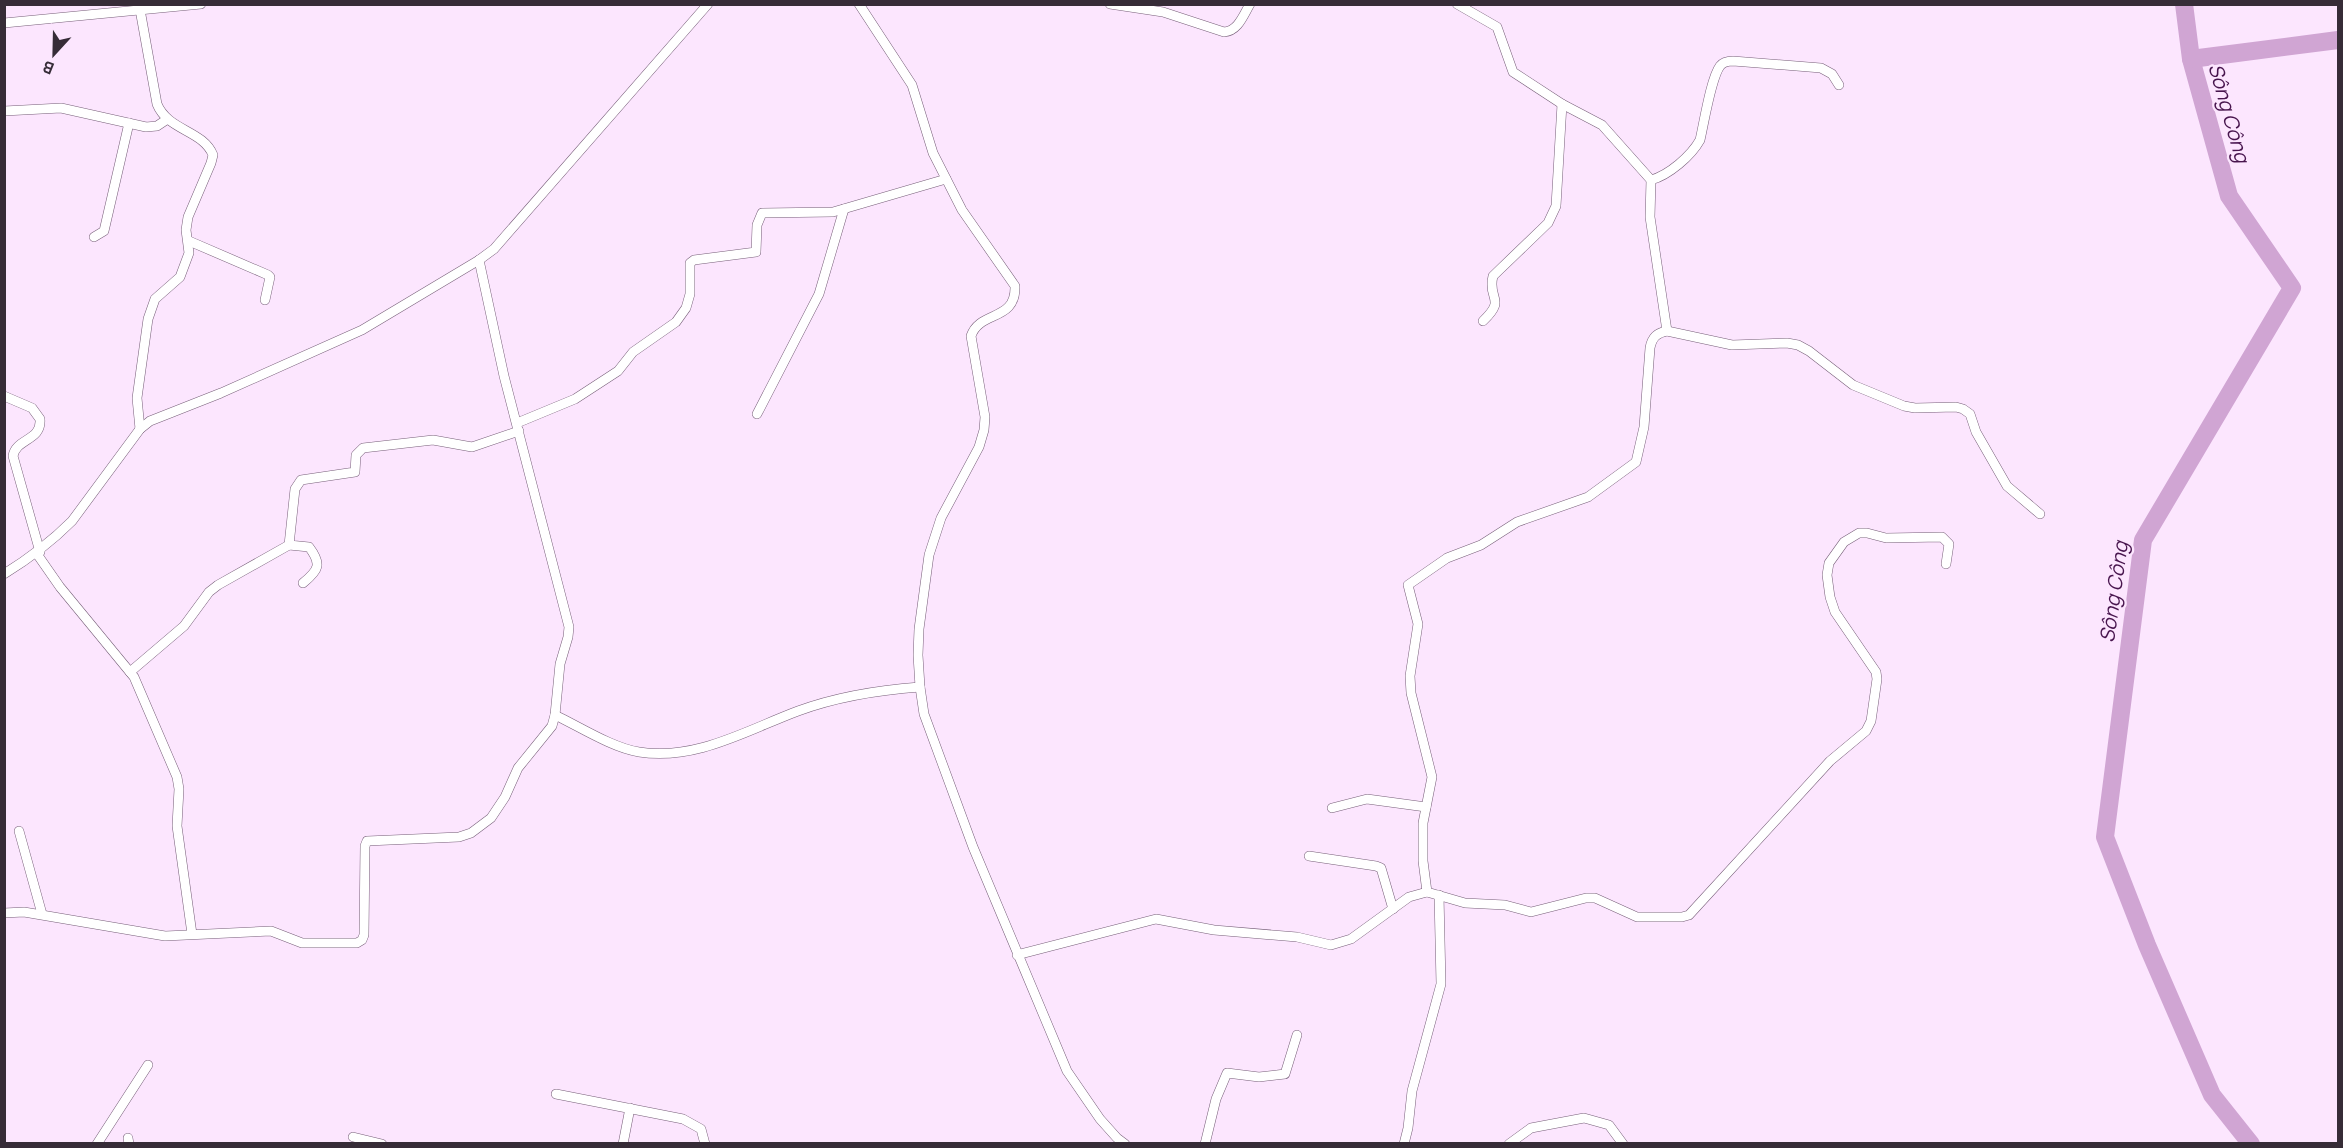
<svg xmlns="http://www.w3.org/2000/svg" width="2343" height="1148" font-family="Manrope,sans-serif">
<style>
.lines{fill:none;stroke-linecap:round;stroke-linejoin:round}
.river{stroke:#d0a5d3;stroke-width:18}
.minor-casing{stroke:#775f79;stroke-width:10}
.minor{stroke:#fff;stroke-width:9}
.labels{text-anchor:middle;stroke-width:4.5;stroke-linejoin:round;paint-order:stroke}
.water-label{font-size:20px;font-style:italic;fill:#48154e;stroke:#fce6fe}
</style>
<rect width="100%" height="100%" fill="#fce6fe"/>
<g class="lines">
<g class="river">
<polyline points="2184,4 2191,59 2229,196 2292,288 2143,540 2105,837 2147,945 2212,1095 2251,1144"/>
<polyline points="2191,59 2338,40"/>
</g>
<g class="minor-casing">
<g id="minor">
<path d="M 139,4 L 157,104 C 168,131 203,130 213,155 L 211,163 L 188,217 L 186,230 L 189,253 L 180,277 L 155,299 L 148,319 L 137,398 L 140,429"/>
<path d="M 859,4 L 912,85 L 933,153 L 962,210 L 1015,286 C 1016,322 980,310 971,336 L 985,417 L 984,430 L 979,447 L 941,518 L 929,555 L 919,629 L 918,655 L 920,687 L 924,714 L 973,847 L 1067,1071 L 1100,1119 L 1117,1138 L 1125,1144"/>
<path d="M 1110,4 L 1163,12 L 1224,32 C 1238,31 1243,16 1250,4"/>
<polyline points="1457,4 1497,27 1513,72 1562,104 1602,125 1651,180 1650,217 1667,331"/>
<polyline points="4,23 201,4"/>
<polyline points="4,111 61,108 146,127 157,126 166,120"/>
<path d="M 1651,180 C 1669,175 1691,156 1700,140 C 1704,123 1711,78 1720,66 C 1723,62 1729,61 1733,61 L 1821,68 L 1832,74 L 1839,85"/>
<polyline points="94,237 104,231 129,123"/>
<polyline points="189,241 268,275 270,277 265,300"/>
<path d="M 1483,321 C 1507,298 1487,300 1493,276 L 1548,223 L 1556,206 L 1562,104"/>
<path d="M 4,396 L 32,408 L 40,419 C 42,441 16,438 13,456 L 40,552"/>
<polyline points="757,414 819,294 844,209"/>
<polyline points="517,423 575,399 618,371 633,352 676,322 686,308 690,294 690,263 694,260 756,252 757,225 762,213 833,212 946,179"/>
<polyline points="37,554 60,587 134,677 177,777 179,789 177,826 192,934"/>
<path d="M 4,574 C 30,558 51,542 72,521 L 140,429 L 150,421 L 221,393 L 362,330 L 479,260 L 494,249 L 708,4"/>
<path d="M 303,583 C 319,570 322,564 309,547 L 289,545 L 295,489 L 301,480 L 355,472 L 356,455 L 363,448 L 433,440 L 472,447 L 519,431"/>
<polyline points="130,672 184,626 209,592 218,585 289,545"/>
<path d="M 555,715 C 580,727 613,748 639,752 C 696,761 747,730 798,711 C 836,697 879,690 920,687"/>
<polyline points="1332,808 1367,799 1426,807"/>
<polyline points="19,831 42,914"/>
<polyline points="1309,856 1376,866 1381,868 1393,909"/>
<path d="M 1427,892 L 1423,861 L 1423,823 L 1432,777 L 1411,693 L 1410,676 L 1418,624 L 1408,585 L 1447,558 L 1481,545 L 1517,522 L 1588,497 L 1636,462 L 1644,427 L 1650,348 C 1652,337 1657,333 1667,331 L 1732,345 L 1787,343 L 1798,345 L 1809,351 L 1853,385 L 1904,406 L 1915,408 L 1956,407 L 1963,409 L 1970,414 L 1976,432 L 2007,486 L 2040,514"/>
<polyline points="4,913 24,912 165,936 271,931 302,943 357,943 362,940 364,935 365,846 367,841 459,837 471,833 491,818 505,797 518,768 552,726 555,715 560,664 568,637 569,627 504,376 479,260"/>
<polyline points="1017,955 1156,919 1214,930 1297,937 1331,945 1351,939 1409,897 1427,892 1465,903 1505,905 1531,912 1586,898 1595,898 1637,917 1682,917 1689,915 1830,761 1866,731 1871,721 1877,679 1876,672 1835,612 1830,597 1827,575 1829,563 1844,542 1859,533 1867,533 1886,538 1942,537 1949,544 1946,564"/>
<polyline points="556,1094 683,1119 701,1129 705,1144"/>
<polyline points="353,1137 382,1144"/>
<polyline points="128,1138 129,1144"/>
<polyline points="97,1144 148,1065"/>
<polyline points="623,1144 630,1108"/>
<polyline points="1205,1144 1216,1099 1227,1073 1259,1077 1285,1074 1297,1035"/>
<polyline points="1404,1144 1408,1128 1412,1091 1441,984 1439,895"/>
<polyline points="1509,1144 1531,1128 1584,1118 1609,1125 1623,1144"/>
</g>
</g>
<use href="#minor" class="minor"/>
</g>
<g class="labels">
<g class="water-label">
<text transform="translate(2229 113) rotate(74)" y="7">Sông Công</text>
<text transform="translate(2114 592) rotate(-82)" y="7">Sông Công</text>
</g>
</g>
<rect width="2343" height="1148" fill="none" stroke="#362c37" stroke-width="12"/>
<g transform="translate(54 54) rotate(202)" stroke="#fce6fe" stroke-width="4.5" paint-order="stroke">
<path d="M0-4.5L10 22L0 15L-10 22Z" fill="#362c37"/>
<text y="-9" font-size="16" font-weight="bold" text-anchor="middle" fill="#362c37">B</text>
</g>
</svg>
